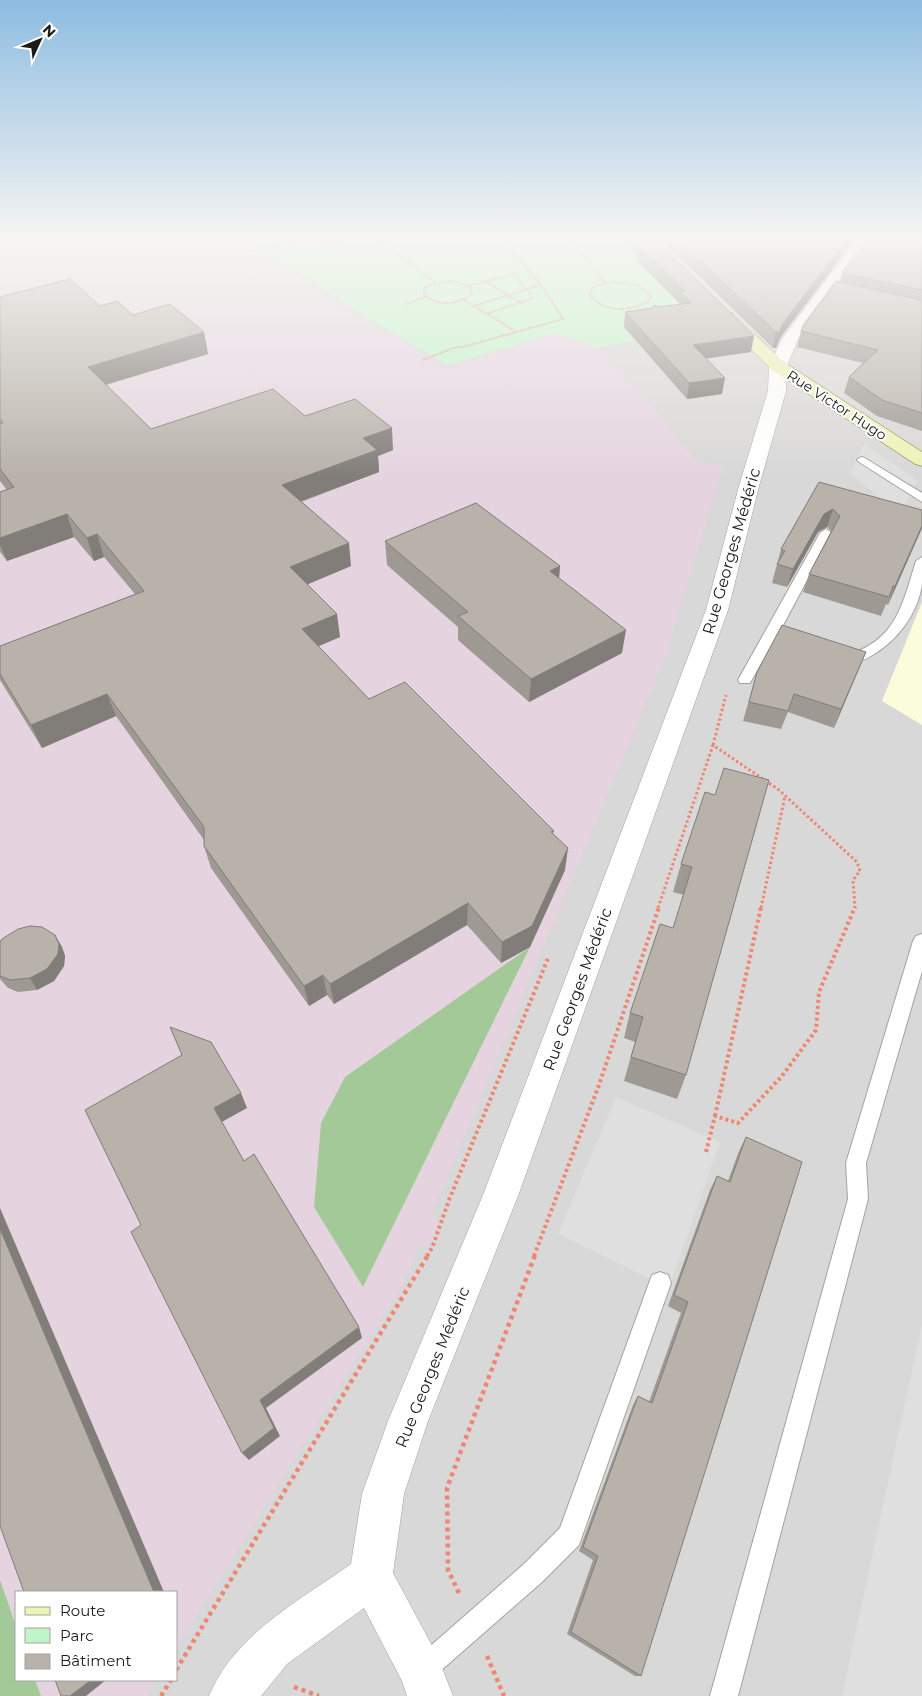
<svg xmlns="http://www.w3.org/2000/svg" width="922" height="1696" font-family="Montserrat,sans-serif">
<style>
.residential{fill:#d9d8d8;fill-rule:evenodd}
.industrial{fill:#e5d4e0}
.education{fill:#fafcda}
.forest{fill:#a3c999}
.park{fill:#c0f5c8}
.parking{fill:#dfdfdf}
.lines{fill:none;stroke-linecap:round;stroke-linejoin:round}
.lane-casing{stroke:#a2a2a2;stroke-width:2}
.street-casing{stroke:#a2a2a2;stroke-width:1}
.secondary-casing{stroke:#58690c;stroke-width:1}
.path-far3{stroke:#ef866f;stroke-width:2;stroke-dasharray:1 1;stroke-linecap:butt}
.path-far2{stroke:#ef866f;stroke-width:3;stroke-dasharray:2.5 2.5;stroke-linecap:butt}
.path-far1{stroke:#ef866f;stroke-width:4;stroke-dasharray:3 3;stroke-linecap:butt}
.path{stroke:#ef866f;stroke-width:4.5;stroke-dasharray:4 4;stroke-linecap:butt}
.lane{fill:#fff;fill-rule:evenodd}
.street{fill:#fff;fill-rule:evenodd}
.secondary{fill:#ecf4b7;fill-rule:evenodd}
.wall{fill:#9e9993}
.shaded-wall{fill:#817d78}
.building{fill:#b8b2ab;stroke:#817d78}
.labels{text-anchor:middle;stroke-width:4;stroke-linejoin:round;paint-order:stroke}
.far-street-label{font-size:14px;fill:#1b1b1b;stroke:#fff}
.street-label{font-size:16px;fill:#1b1b1b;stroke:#fff}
</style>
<rect width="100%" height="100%" fill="#ece9e1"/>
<path class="residential" d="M 0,239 L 922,239 L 922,1696 L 0,1696 ZM 16,1592 L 176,1592 L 176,1680 L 16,1680 Z"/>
<polygon class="industrial" points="0,239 236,239 445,369 555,333 597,347 646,399 696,461 723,467 665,657 430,1218 439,1221 428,1247 420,1244 401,1287 176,1649 176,1592 16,1592 16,1680 157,1680 147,1696 0,1696"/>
<polygon class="education" points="922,602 922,725 882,701"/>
<g class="forest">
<polygon points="530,947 363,1287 314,1207 321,1123 345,1077"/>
<polygon points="0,1580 16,1626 16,1680 35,1680 41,1696 0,1696"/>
</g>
<polygon class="park" points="247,239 634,239 721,326 597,347 555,333 447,365 367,317"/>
<g class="parking">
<polygon points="864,444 918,481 900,513 850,474"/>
<polygon points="616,1097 720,1142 669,1288 558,1234"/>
<polygon points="922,1324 922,1696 842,1696"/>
</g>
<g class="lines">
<g class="lane-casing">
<g id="lane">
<polygon points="863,457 922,493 922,502 859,462 857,460 859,458"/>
<polygon points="826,529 832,533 780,631 802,639 804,642 802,645 797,646 775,639 750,683 740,683 738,680 820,533"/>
<path d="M 922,557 C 922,566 922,576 922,585 C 917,615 897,641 871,656 C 862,661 851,666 841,663 L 839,660 L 841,657 C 896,642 901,609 916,561 Z"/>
<polygon points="922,934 922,971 866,1163 868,1199 738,1696 710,1696 848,1199 846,1163 913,941 916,936"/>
<polygon points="660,1272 668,1275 671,1283 579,1545 542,1582 430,1680 421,1684 412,1680 408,1671 412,1662 524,1564 560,1528 649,1283 652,1275"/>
</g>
</g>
<g class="street-casing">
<path id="street" d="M 857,239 L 871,239 L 798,339 L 787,366 L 786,391 L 759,486 L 728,610 L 518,1196 L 428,1421 L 404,1494 L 393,1573 L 437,1655 L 453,1696 L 407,1696 L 402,1681 L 364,1608 L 287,1664 L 261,1696 L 209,1696 C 234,1635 300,1600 351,1564 L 362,1494 L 388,1421 L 483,1195 L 706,610 L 739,486 L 768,391 L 769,366 L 782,339 Z"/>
</g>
<g class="secondary-casing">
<polygon id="secondary" points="726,311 732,313 784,362 922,452 922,466 915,464 772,370 720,319 718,316 720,313"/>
</g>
<g class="path-far3">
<polyline points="284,239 289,247"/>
<polyline points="376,239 435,282"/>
<polyline points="571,239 605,283"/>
<polyline points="245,251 357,239"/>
<path d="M 450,281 L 469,286 L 472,294 C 458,305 437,307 424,294 L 425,287 Z"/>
<polyline points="486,282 521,303"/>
<path d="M 615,282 L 640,286 L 651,296 L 649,301 C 630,312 606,313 590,296 L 592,288 L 605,283 Z"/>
<polyline points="469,286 514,274 533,298 487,314 474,306"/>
<polyline points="464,300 474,306 541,285"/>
<polyline points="406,304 426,297"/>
<polyline points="488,314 516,332"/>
<polyline points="423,360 456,347 463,347 563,319 541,285 501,239"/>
</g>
<g class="path-far2">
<polyline points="713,745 726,695"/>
<polyline points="658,908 713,745 779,790 857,862 860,871 853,880 855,908"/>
<polyline points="761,908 785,796"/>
</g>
<g class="path-far1">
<polyline points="715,1116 761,907"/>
<polyline points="706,1152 715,1116 738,1123 782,1076 816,1030 819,992 855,907"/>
<polyline points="427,1256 432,1248 449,1200 549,956"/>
<polyline points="534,1256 599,1085 659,907"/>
</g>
<g class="path">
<polyline points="459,1593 448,1570 447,1488 535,1255"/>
<polyline points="487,1656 504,1696"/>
<polyline points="176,1670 428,1255"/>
<polyline points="294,1687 319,1696"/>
<polyline points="161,1696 171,1680"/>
</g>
<use href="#lane" class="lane"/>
<use href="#street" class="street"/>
<use href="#secondary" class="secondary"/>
</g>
<g class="wall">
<polygon points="621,239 656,239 751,352 706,358 722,394 687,399 624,327 625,312 678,305 679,303 637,261 638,256"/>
<polygon points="660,239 855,239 780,338 776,348 773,348"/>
<polygon points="922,239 922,431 877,416 844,393 849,377 863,363 797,347 801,331 839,282 842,273"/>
<polygon points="0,297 100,306 204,332 208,354 106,385 151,429 305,416 393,450 378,456 379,472 301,502 351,566 308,584 340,637 318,646 369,699 554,831 553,834 565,870 530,947 501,963 467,925 334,1004 327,995 309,1006 211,868 204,846 204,840 116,716 42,748 0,680 0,646 135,594 104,557 94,561 74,537 7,561 0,552 0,492 7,490 0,481"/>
<polygon points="819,482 922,528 888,605 886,604 881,616 803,592 809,574 831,531 827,527 818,532 787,587 772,583 781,549"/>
<polygon points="385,541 560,566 559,578 622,653 529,702 458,640 458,627 387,565"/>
<polygon points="866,652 834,728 788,712 781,729 743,721 757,672"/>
<polygon points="705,792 686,1075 677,1099 624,1081 635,1042 624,1038 630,1013 673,928 684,895 673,892 681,864"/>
<polygon points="55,935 62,947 65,956 64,966 54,981 37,990 18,992 8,988 0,979 0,942"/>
<polygon points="746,1137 641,1676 635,1676 567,1634 593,1560 579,1551 633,1405 638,1396 649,1402 681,1313 668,1306 710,1190 717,1176 728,1181 739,1151"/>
</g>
<g class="shaded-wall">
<polygon points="847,239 855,239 780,338 776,348 773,348 776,332"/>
<polygon points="204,332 208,354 94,388 88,367"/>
<polygon points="754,336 751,352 690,361 693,345"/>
<polygon points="725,378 722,394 687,399 689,383"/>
<polygon points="392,428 393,450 378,456 379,472 285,507 282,485 363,438"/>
<polygon points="833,509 827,527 818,532 787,587 793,569 824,514"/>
<polygon points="67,514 74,537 7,561 0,545 0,538"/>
<polygon points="922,526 922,528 888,605 895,586"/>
<polygon points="97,534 104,557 94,561 87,538"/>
<polygon points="349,543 351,566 294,590 290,567"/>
<polygon points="560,566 558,590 550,571"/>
<polygon points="337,614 340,637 305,652 302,629"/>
<polygon points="626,630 622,653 529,702 531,679"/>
<polygon points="866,652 834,728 841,709"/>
<polygon points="107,694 116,716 42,748 31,725"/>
<polygon points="568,848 565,870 530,947 501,963 502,942"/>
<polygon points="468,903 467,925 334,1004 330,984"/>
<polygon points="55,935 62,947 65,956 64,966 54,981 37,990 30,978"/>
<polygon points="323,975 327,995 309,1006 304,986"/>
<polygon points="241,1093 247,1108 220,1123 214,1108"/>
<polygon points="0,1208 164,1592 154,1592 0,1229"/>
<polygon points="359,1327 362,1338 266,1408 280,1436 249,1460 242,1453 260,1400"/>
<polygon points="91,1680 106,1680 86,1696 70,1696"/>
</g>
<g class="building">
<polygon points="638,239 656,239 754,336 693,345 725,378 689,383 625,312 652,308 655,305 657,307 691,303 680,292 685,291 639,246 644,245"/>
<polygon points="677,239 847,239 784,322 779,332 776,332"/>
<polygon points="867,239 922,239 922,290 842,273"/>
<polygon points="70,279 100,306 117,301 133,315 170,304 204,332 88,367 151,429 273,389 305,416 355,399 392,428 363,438 377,450 282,485 349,543 290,567 337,614 302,629 369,699 405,682 554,831 551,832 568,848 532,926 502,942 468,903 330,984 323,975 304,986 204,846 204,827 107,694 31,725 0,674 0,646 144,591 97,534 87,538 67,514 0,538 0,492 14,487 0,469 0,424 3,423 0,419 0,297"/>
<polygon points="836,281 922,300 922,413 882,400 849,377 878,350 801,331 804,324"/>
<polygon points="819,482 922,510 922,526 895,586 893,586 889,597 809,574 840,516 833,509 824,514 793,569 777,564 785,551 781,549"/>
<polygon points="476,503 560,566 550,571 626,630 531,679 458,616 468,612 385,541"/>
<polygon points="782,625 866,652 841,709 794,694 788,711 749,702 757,672"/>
<polygon points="724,768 769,780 686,1075 631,1057 643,1017 630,1013 660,924 673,928 692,867 681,864 705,792 715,795"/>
<polygon points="30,926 42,927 55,935 59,944 58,954 47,969 30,978 11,980 0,976 0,942 2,939 18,929"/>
<polygon points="170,1027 211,1042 241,1093 214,1108 244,1161 254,1154 359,1327 260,1400 274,1428 242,1453 131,1232 141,1225 85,1110 182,1055"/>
<polygon points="746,1137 802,1162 641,1676 571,1632 598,1556 583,1547 638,1396 652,1403 688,1302 674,1295 717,1176 730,1182"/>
<polygon points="0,1229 154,1592 24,1592 0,1526"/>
<polygon points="55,1680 91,1680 70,1696 61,1696"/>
</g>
<linearGradient id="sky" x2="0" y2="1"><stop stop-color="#8dbce1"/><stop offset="0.5" stop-color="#f6f5f2"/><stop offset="1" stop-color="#f6f5f2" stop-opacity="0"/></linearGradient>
<rect width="922" height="477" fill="url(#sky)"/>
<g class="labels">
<g class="far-street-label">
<text transform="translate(837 405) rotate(33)" y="5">Rue Victor Hugo</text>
</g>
<g class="street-label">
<text transform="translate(731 551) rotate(-74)" y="6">Rue Georges Médéric</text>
<text transform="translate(577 989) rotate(-70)" y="6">Rue Georges Médéric</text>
<text transform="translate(432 1367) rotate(-68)" y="6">Rue Georges Médéric</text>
</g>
</g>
<rect x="15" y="1591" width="162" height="90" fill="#ffffff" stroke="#a4a4a4"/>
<rect x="25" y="1607" width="25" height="8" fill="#ecf4b7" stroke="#a4a4a4"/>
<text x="60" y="1616" font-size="15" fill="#1b1b1b">Route</text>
<rect x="25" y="1628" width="25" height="15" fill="#c0f5c8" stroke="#a4a4a4"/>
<text x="60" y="1641" font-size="15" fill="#1b1b1b">Parc</text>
<rect x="25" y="1654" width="25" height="15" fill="#b8b2ab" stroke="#a4a4a4"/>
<text x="60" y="1666" font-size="15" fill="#1b1b1b">Bâtiment</text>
<g transform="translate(40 40) rotate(46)" stroke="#ffffff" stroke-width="4" paint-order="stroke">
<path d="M0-4L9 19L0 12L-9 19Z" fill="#1b1b1b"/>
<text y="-8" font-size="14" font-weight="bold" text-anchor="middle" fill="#1b1b1b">N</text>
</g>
</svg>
